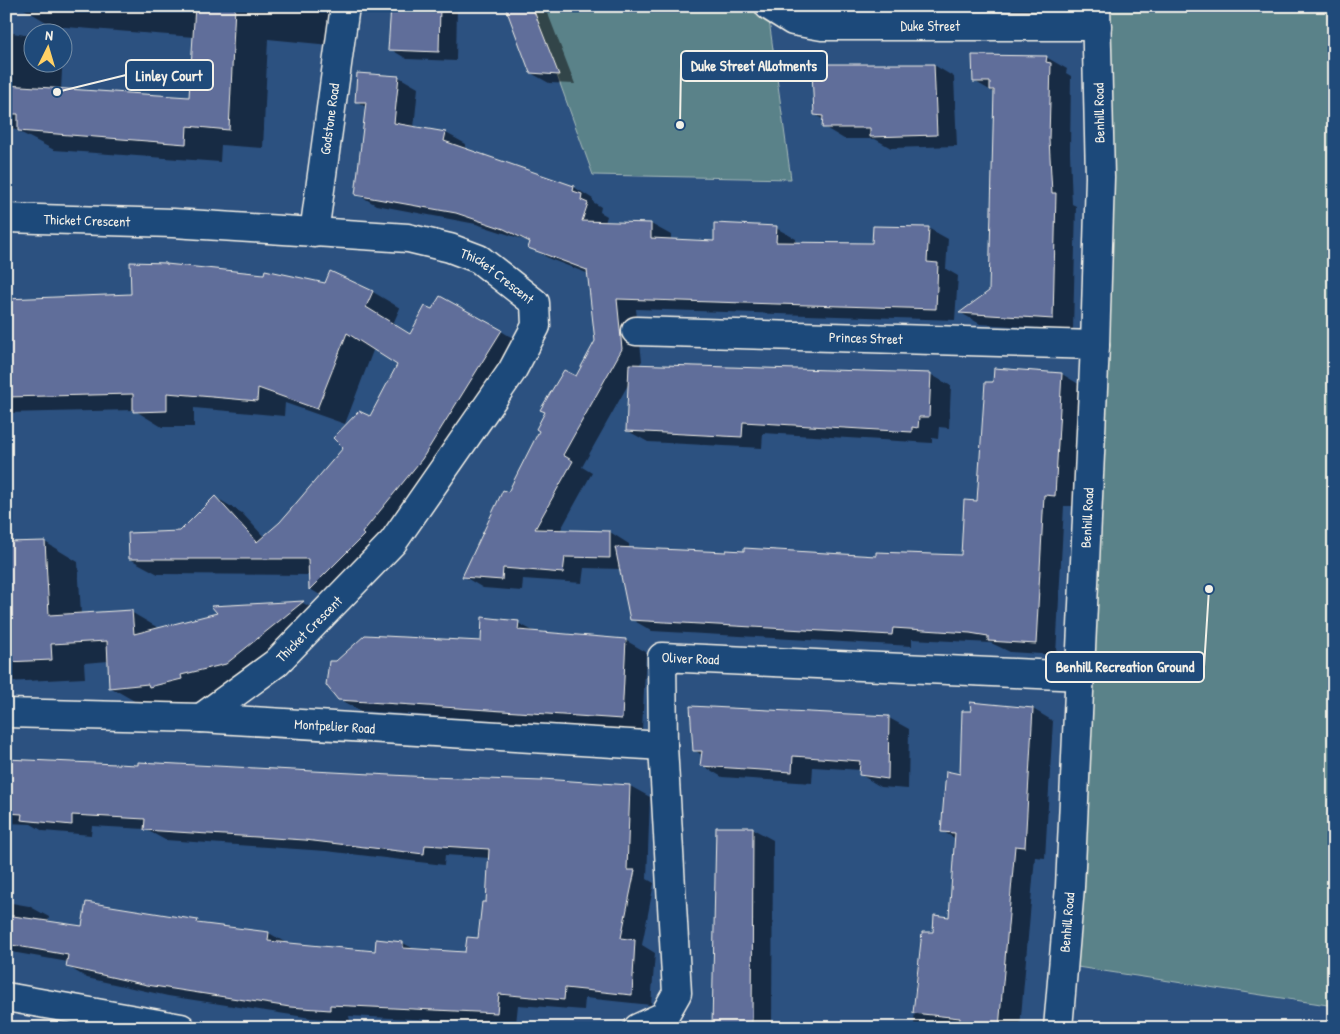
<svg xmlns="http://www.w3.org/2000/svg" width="1340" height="1034" font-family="'Patrick Hand',sans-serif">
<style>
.green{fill:#5a8289;stroke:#a7bab8}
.shadow{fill:#0007}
.building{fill:#606e9a;stroke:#f4f1e8}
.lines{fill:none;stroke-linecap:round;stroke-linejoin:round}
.minor-casing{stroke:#f4f1e8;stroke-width:31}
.tertiary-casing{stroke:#f4f1e8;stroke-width:31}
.minor{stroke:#1f4a7a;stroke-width:28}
.tertiary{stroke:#1f4a7a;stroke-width:28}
.labels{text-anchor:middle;stroke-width:4;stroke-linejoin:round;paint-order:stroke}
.street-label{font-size:14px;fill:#f4f1e8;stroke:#1f4a7a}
.leader{fill:none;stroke:#f4f1e8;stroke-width:2}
.callout-dot{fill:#f4f1e8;stroke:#1f4a7a;stroke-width:2}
.callout{fill:#1f4a7a;stroke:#f4f1e8;stroke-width:2}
.callout-label{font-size:15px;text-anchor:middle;font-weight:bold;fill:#f4f1e8}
</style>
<rect width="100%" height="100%" fill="#2c5180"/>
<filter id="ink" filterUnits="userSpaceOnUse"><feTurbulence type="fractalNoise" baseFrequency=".02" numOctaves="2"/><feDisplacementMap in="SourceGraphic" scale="10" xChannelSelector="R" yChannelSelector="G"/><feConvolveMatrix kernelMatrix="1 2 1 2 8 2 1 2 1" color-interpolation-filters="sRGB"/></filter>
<g filter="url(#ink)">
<g class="green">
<polygon points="532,6 767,6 791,179 593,175"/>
<polygon points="1096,6 1334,6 1334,1006 1077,967"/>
</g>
<g class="shadow">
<polygon points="19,6 338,6 340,46 268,39 263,148 221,145 220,162 54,150 6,125 6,32 32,36 32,62 62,62 63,53 61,90 190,99 194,37 53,26"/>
<polygon points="392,6 457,6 456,61 407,59 390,49"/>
<polygon points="506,6 545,6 575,84 549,83 531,73"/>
<polygon points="853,6 882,6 855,8"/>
<polygon points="1001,6 1066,6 1066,12 1009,10"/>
<polygon points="1046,57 1067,69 1066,73 1071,76 1070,152 1072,204 1076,206 1073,330 980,324 961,313 990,292 995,93 974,81"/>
<polygon points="934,65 954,77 957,146 891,148 875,139 844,139 824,127 824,120 815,115"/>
<polygon points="399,77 418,88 414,128 446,133 466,144 465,149 574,187 593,199 593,202 601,207 600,212 607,216 605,223 651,224 671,235 671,240 715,242 776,228 796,239 796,243 874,244 928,228 948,239 946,269 958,276 955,320 636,309 642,361 639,365 930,374 951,386 949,428 939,427 938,439 932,438 932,443 763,433 762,448 648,442 628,431 629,383 582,467 592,473 560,531 610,532 629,544 629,549 877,558 962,557 978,502 1062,374 1082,386 1075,506 1064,506 1056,655 1010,652 991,643 912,639 912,646 652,631 631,619 621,569 584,568 582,583 523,579 522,591 483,588 463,576 597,342 589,274 550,259 530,247 531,243 525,240 476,224 376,205 357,194 366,107 356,101"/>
<polygon points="166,264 326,284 330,273 373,292 400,308 393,324 411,335 501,331 528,347 337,605 310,589 310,575 158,574 130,559 180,532 215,497 242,513 264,537 281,523 370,418 399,364 374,348 345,424 285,403 284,416 194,408 194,427 162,427 134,410 6,413 6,300 132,296"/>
<polygon points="6,537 16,543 45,542 78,562 81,614 131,612 160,629 220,614 214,607 303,603 336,621 260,683 184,705 178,702 143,706 110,687 109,661 84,663 85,678 6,682"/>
<polygon points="518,623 535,632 625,640 646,652 642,730 360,711 339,699 336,662 482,643"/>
<polygon points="972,704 1033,709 1053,721 1045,858 1035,857 1020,1028 914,1028 916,978 923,933 934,933 950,918 956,839 942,831 961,775"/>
<polygon points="889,718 909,729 908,789 881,787 861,775 861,770 813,767 812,783 722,777 702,765 702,755 694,750"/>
<polygon points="6,759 630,786 650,797 647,879 654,883 642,945 655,953 651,1005 585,998 584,1010 518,1005 516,1024 349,1016 350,1021 311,1018 168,996 87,978 67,966 68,962 6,951 6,902 29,906 49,917 48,923 83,928 197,921 203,925 269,933 288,944 376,953 403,943 416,950 467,953 480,939 488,904 490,858 445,855 444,865 326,851 165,840 145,829 92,826 91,835 43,831 31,824 6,823"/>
<polygon points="753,829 773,840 772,1028 714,1028"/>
</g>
<g class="building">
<polygon points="195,6 235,6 229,130 187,126 186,144 18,131 18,114 6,114 6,85 189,97"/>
<polygon points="391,6 440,6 439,52 388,50"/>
<polygon points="505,6 532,6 559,75 530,73"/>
<polygon points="972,55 1047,56 1046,62 1051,63 1049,139 1052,193 1056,193 1053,319 959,313 989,291 994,90 990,90 990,82 973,82"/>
<polygon points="824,64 934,64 937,135 870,137 870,128 822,128 823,116 814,115 812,71 820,70"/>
<polygon points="357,73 399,76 394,123 446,132 444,141 574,186 573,191 582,194 581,200 588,203 582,221 651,223 651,238 714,241 714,223 777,226 776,242 872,243 873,226 929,227 927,262 938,263 936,309 617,299 622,349 563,455 573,461 535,529 610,531 610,558 565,557 563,573 503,568 502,580 462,577 503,490 508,492 539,431 536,429 545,412 540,410 564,370 576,376 595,341 587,270 528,248 530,242 504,229 456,213 355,195 366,102 355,102"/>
<polygon points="130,262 166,263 166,264 264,274 265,270 325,283 330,271 373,291 366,307 410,334 425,306 432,309 440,296 502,330 422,459 362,533 364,535 309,590 308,559 129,559 128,533 180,531 215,496 257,542 280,522 343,448 333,438 359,411 370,416 397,365 347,333 317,409 258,388 257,401 167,393 167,411 133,412 133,394 6,397 6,299 131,294"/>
<polygon points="629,364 931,373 929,417 919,417 918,428 912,427 912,432 743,422 742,437 626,431"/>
<polygon points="994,368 1062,373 1055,496 1044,495 1036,644 988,641 988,636 970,633 893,628 892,635 630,620 615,547 726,552 726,550 744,551 744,548 876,556 876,552 961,555 964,500 977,501 985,382 993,382"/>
<polygon points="45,541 49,615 132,610 134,634 217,613 211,606 304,601 226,664 181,675 182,679 149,687 148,684 109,688 107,641 51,644 52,660 6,662 6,542"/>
<polygon points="482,617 519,621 518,630 626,639 622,719 338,700 326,685 329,661 336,661 365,635 481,641"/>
<polygon points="970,702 1033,708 1025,847 1015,846 999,1028 959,1028 960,1018 913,1013 922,932 933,932 934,915 949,917 955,833 941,832 946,771 960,774 962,711 971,711"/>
<polygon points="690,706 889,716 888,779 859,775 860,761 793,756 792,772 700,766 702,751 693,751"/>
<polygon points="6,759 138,765 138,762 430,777 542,781 542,779 630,785 627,870 635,870 621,938 635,940 632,995 565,988 564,1000 499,994 497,1013 330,1005 330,1010 290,1007 147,985 66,967 68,955 6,944 6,915 82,926 86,902 198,920 197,923 269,932 268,941 375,951 376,939 403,942 403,948 465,952 467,937 478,938 482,902 486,902 489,849 425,845 424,854 305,840 144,830 145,819 72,815 72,825 21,820 22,814 6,813"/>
<polygon points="716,827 753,827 752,1028 712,1028"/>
</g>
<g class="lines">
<g class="minor-casing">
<g id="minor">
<path id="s1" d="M 769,6 L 793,21 L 822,26 L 1097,26"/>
<path id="s2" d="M 6,218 L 173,223 L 408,238 L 450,248 L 479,259 L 535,303 L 536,326 L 512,371 L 393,542 L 276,663 L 201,718"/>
<path id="s3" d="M 314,233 L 345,6"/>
<path id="s4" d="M 636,331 L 1095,345"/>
<path id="s5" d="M 6,713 L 201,718 L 663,746"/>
<polyline points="6,997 181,1028"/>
<path id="s6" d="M 638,1028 L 664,1016 L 677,993 L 663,746 L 662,657 L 1081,676"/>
</g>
</g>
<g class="tertiary-casing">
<g id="tertiary">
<path id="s7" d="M 1058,1028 L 1070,887 L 1095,345 L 1100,177 L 1096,6"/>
</g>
</g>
<use href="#minor" class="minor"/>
<use href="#tertiary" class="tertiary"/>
</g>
</g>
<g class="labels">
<g class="street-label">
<text dy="5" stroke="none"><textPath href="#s1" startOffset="166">Duke Street</textPath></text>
<text transform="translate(1099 113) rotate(-91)" y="5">Benhill Road</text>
<text dy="5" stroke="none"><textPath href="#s3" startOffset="115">Godstone Road</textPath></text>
<text dy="5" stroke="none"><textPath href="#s2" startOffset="81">Thicket Crescent</textPath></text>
<text dy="5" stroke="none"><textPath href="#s2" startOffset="501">Thicket Crescent</textPath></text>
<text dy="5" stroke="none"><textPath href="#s4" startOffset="230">Princes Street</textPath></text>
<text dy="5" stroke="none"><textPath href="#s7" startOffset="511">Benhill Road</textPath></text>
<text transform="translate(309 629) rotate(-45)" y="5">Thicket Crescent</text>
<text dy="5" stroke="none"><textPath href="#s6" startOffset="420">Oliver Road</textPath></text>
<text dy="5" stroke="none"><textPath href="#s5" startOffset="329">Montpelier Road</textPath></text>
<text dy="5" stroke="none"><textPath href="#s7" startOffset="106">Benhill Road</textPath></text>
</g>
</g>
<path class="leader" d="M680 125L681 66M57 92L126 75M1209 589L1204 667"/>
<g class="callout-dot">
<circle cx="680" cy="125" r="5"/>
<circle cx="57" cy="92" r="5"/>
<circle cx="1209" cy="589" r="5"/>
</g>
<g class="callout">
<rect x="681" y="51" width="146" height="30" rx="5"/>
<rect x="126" y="60" width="87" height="30" rx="5"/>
<rect x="1046" y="652" width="158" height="30" rx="5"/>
</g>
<g class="callout-label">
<text x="754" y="71">Duke Street Allotments</text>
<text x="169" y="81">Linley Court</text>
<text x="1125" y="672">Benhill Recreation Ground</text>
</g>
<rect width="1340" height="1034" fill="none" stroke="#1f4a7a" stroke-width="25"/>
<rect x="12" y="12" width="1315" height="1009" fill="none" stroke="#f4f1e8" stroke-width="2" filter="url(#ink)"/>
<g transform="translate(48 48) rotate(5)"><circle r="24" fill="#1f4a7a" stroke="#748da6"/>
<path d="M0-4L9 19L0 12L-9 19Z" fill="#ffd166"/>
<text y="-8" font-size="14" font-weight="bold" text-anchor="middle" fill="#f4f1e8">N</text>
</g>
</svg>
